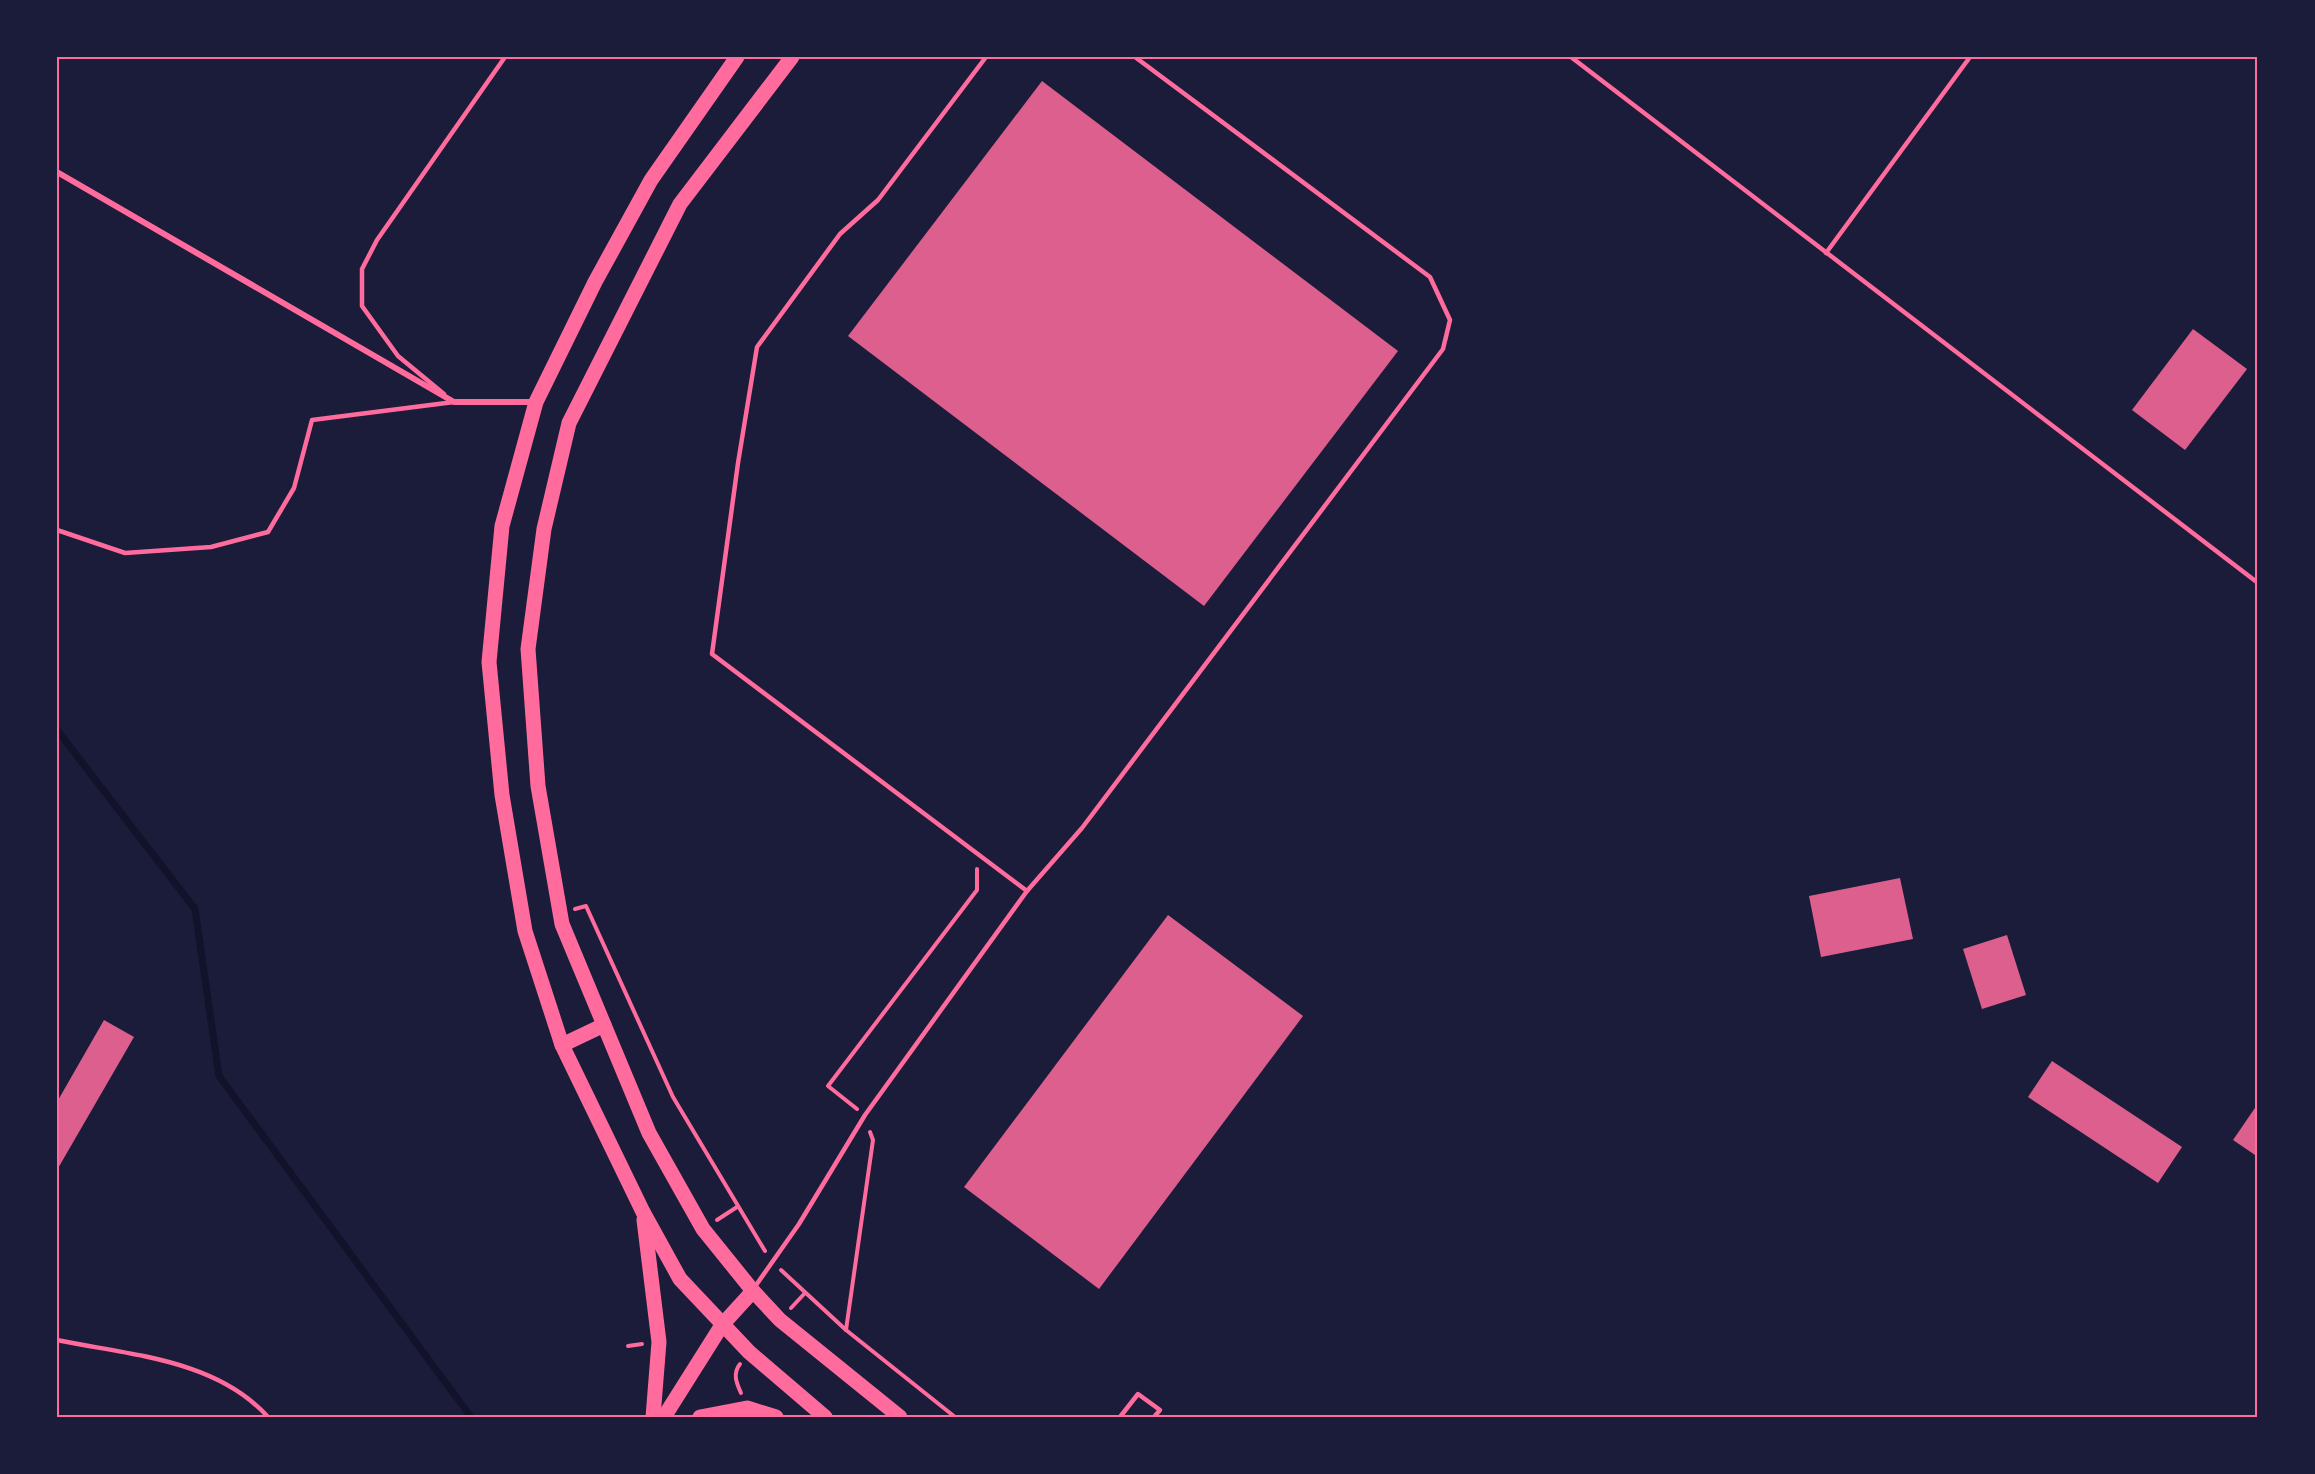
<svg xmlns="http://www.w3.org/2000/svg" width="2315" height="1474" font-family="Arial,sans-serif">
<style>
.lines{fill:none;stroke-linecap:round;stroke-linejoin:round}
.stream{stroke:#12122b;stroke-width:7}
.building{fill:#dd5f8e}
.path{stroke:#ff6b9d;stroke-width:4}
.service{stroke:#ff6b9d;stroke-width:4.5}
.minor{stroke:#ff6b9d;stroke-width:6}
.primary{stroke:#ff6b9d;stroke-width:15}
.neatline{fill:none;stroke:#ff6b9d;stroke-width:2}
</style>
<rect width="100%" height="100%" fill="#1b1b3a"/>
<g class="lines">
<polyline class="stream" points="57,730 195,909 219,1076 471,1417"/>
</g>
<g class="building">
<polygon points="1042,81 1398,351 1204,606 848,336"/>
<polygon points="2193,329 2247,369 2185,450 2132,410"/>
<polygon points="1900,878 1913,939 1821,957 1809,896"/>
<polygon points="1168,915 1303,1016 1099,1289 964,1187"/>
<polygon points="2007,935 2026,995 1982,1009 1963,949"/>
<polygon points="104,1020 134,1037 57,1170 57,1102"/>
<polygon points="2052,1061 2182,1147 2158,1183 2028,1097"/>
<polygon points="2257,1105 2258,1106 2258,1157 2233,1140"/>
</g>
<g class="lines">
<g class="path">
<polyline points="575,909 586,906 673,1097 765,1251"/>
<polyline points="857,1109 828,1086 977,890 977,869"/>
<polyline points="717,1220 737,1207"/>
<polyline points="781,1270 846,1330 955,1417"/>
<polyline points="791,1308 805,1293"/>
<polyline points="846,1330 873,1140 870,1132"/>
<polyline points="628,1346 642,1344"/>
<path d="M 740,1364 C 732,1374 737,1384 741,1393"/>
</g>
<g class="service">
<polyline points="1571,57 2258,583"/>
<polyline points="1826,253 1970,57"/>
<polyline points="444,394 398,356 362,306 362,269 377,240 505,57"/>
<polyline points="57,530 125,553 211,547 268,532 294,488 312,420 454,402"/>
<polyline points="1027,891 1082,828 1443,349 1450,320 1430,277 1135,57"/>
<polyline points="754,1288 799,1224 865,1115 1027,891 712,654 738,463 757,347 840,234 878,200 986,57"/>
<path d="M 57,1340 C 129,1355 216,1359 268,1417"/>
<polyline points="1120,1417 1138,1394 1160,1410 1154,1417"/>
</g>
<polyline class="minor" points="57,172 454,402 535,402"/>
<g class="primary">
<polyline points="737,57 651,180 595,282 536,402 502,526 489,662 502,795 525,931 562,1045 643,1212 680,1279 749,1352 825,1417"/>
<polyline points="792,57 680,204 569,423 544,529 528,649 538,786 562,924 649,1133 703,1229 753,1291 780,1320 900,1417"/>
<polyline points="562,1045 604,1025"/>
<polyline points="644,1220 659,1342 653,1417"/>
<polyline points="664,1417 722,1325 753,1291"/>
<polyline points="700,1417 747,1408 776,1417"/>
</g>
</g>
<rect width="2315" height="1474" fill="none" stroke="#1b1b3a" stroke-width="117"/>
<rect x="58" y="58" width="2198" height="1358" class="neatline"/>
</svg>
